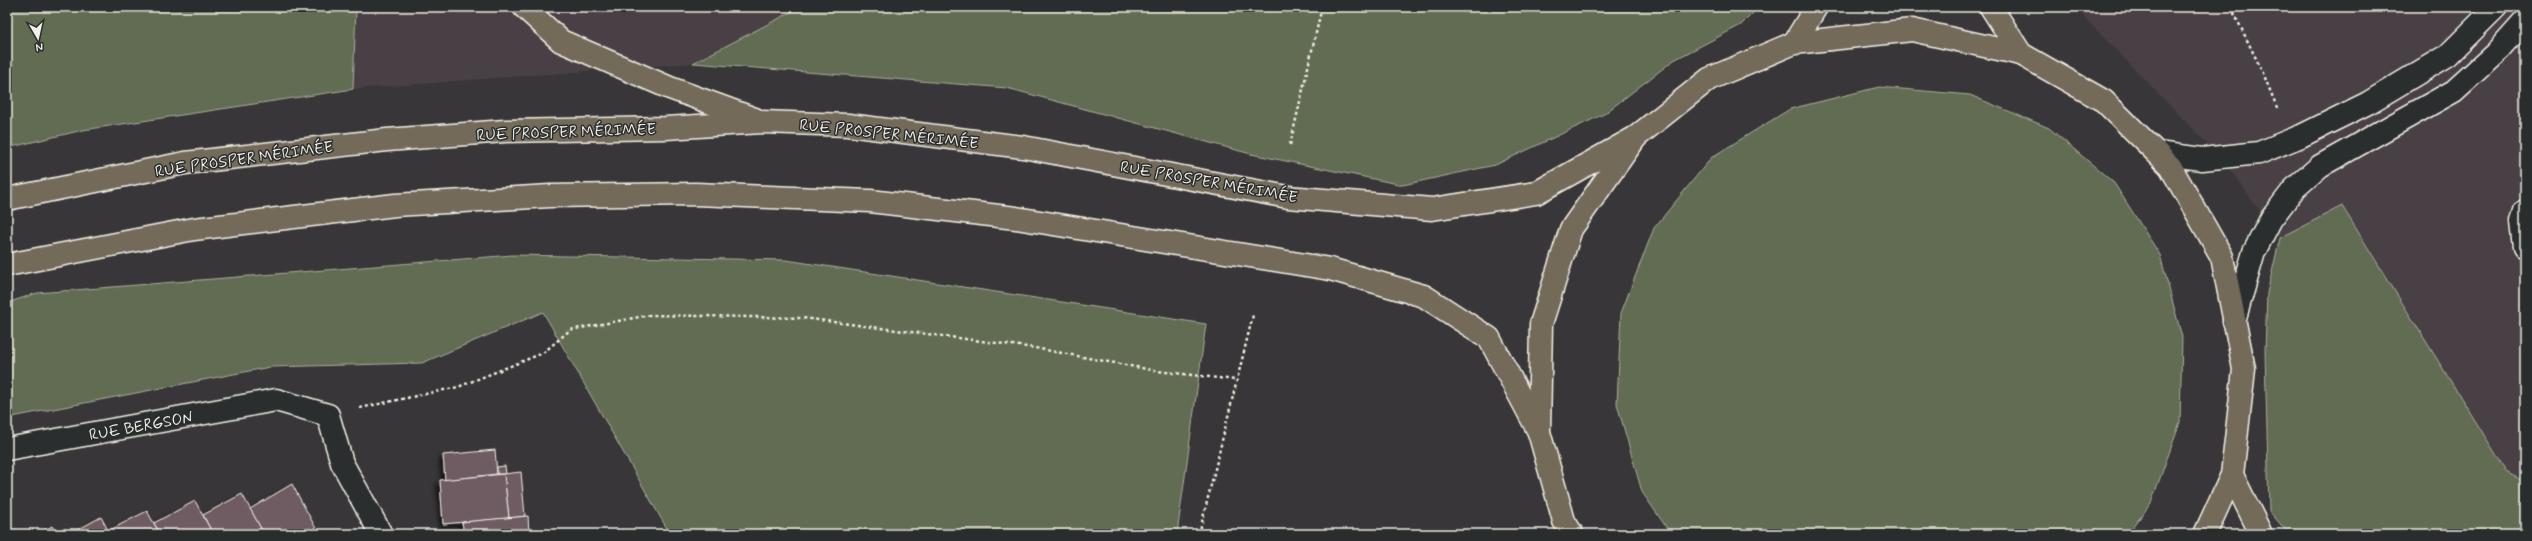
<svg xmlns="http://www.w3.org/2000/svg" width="2532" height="541" font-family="Mynerve,sans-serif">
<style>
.built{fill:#484145}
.green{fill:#626c53;stroke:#abae9e}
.building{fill:#6e5c62;stroke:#f4f1e8;filter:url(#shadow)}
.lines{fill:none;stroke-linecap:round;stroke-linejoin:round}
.minor-casing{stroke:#f4f1e8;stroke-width:25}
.major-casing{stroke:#f4f1e8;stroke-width:25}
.highway-casing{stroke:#f4f1e8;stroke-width:25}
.path{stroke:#f4f1e8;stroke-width:2.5;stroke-dasharray:3 3;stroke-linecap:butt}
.minor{stroke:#2a2d2e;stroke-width:22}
.major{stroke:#736b5a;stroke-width:22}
.highway{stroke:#736b5a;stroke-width:22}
.labels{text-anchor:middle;stroke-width:3;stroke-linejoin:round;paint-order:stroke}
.street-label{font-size:16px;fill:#f4f1e8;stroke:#2a2d2e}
</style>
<defs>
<filter id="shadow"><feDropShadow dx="-3.5" dy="3.5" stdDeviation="2" flood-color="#0009"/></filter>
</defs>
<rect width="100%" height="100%" fill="#383638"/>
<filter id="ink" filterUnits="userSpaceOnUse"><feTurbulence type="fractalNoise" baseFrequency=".025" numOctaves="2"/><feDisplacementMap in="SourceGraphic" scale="8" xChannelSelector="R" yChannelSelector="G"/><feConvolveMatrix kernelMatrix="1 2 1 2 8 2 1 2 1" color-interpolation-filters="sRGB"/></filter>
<g filter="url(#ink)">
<g class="built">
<polygon points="356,7 801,7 693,63 353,89"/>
<polygon points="2074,7 2525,7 2525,482 2507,472 2342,206 2280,238 2223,160"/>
</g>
<g class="green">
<polygon points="7,7 356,7 353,89 83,130 7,148"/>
<polygon points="801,7 1759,7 1741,25 1674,60 1604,114 1495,165 1403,185 1251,154 1007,88 693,63"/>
<polygon points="1879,87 1970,95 2049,128 2114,183 2160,255 2182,337 2180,423 2151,503 2128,534 1671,534 1642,492 1617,404 1621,313 1654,228 1712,157 1790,109"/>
<polygon points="2342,206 2507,472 2525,482 2525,534 2289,534 2269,511 2265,352 2267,293 2280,238"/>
<polygon points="513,255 786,260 1206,324 1177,534 670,534 543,312 422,363 270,367 7,418 7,303 37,293"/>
</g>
<g class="building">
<polygon points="495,450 497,474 445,480 443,455"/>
<polygon points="505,466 506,474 497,474 497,467"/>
<polygon points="521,472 525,516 509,518 504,474"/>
<polygon points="504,474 509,518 443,524 440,480"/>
<polygon points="292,484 319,534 264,534 250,509"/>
<polygon points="242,494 264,534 213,534 203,515"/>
<polygon points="195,501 213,534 160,534 154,523"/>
<polygon points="147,511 160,534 110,534 108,531"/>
<polygon points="528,516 529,534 464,534 462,522"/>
<polygon points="101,517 110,534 70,534"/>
<polygon points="52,526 57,534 38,534"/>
</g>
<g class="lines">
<g class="minor-casing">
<g id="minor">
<polyline points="2157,153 2202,159 2259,153 2301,136 2368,103 2448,55 2496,7"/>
<polyline points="2525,211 2522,221 2525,247"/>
<polyline points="2234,321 2254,252 2271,219 2294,189 2320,166 2454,91 2500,49 2525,21"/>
<polyline points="7,449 276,400 328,415 342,463 381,534"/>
</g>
</g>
<g class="major-casing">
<g id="major">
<polyline points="524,7 561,41 670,88 755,119"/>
<polyline points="7,199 185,163 387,140 505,131 666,128 762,122 848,125 1023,147 1288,197 1432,209 1536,193 1636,137"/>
<polyline points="7,265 194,229 395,205 550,196 696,194 870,201 1016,218 1330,269 1424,296 1489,338 1539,432"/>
<polyline points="2232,475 2261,534"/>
<polyline points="1572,534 1564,521 1539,432 1541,324 1571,229 1636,137 1709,79 1794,43 1912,30 2021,54 2104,101 2170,166 2222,257 2244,369 2232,475 2205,534"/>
</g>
</g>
<g class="highway-casing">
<g id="highway">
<polyline points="1991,7 2021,54"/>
<polyline points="1794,43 1816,7"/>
</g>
</g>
<g class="path">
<polyline points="2231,7 2263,73 2278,110"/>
<polyline points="1290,145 1322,7"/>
<polyline points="360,408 458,387 543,353 570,330 650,315 803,318 1035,348 1157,371 1236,380"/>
<polyline points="1199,534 1253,315"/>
</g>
<use href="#minor" class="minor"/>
<use href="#major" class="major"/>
<use href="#highway" class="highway"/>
</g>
</g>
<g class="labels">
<g class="street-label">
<text transform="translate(566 131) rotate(-2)" y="6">RUE PROSPER MÉRIMÉE</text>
<text transform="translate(889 133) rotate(6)" y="6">RUE PROSPER MÉRIMÉE</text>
<text transform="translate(244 158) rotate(-8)" y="6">RUE PROSPER MÉRIMÉE</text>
<text transform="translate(1209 181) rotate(10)" y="6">RUE PROSPER MÉRIMÉE</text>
<text transform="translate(141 425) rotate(-10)" y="6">RUE BERGSON</text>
</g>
</g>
<rect width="2532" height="541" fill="none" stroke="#2a2d2e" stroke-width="24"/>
<rect x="12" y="12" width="2508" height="517" fill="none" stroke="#f4f1e8" stroke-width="1.5" filter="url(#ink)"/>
<g transform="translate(38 38) rotate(171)" stroke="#2a2d2e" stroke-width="3" paint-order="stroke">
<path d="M0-3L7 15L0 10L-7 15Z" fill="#f4f1e8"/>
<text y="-6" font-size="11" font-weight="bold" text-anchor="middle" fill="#f4f1e8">N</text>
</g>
</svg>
